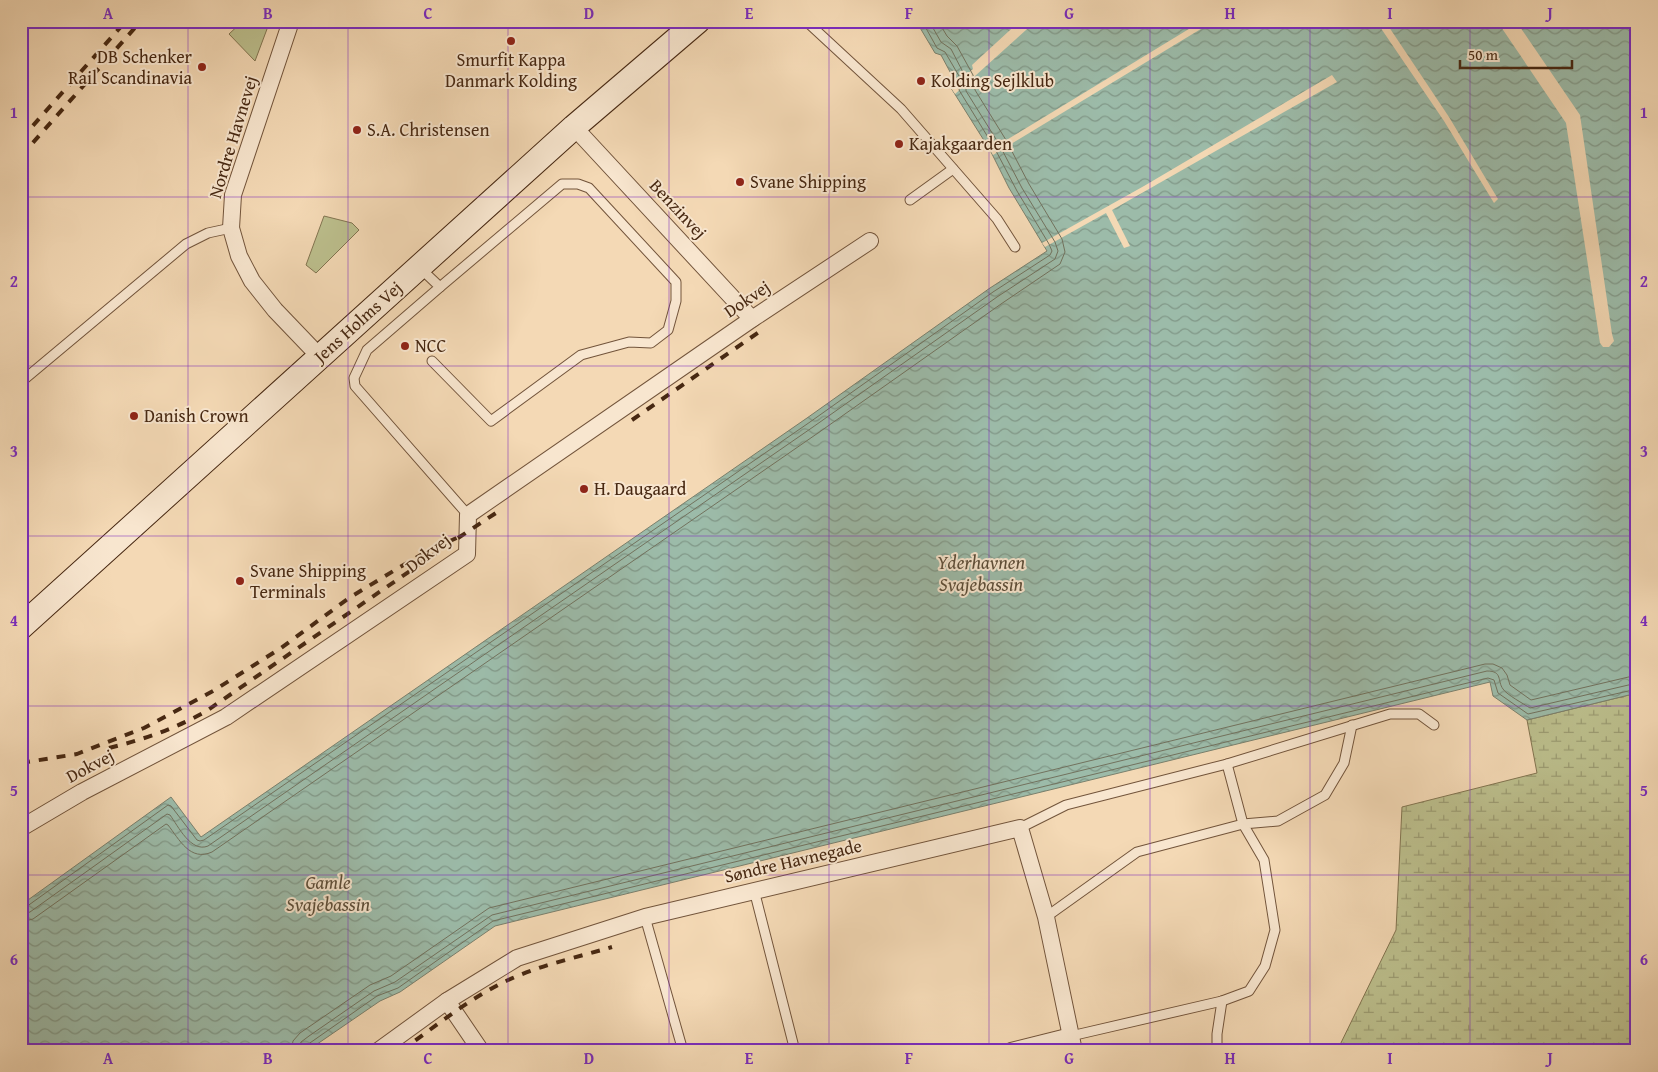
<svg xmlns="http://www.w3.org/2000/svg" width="1658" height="1072" font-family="'Gentium Book Plus',serif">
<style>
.grass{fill:#bcbf8d;stroke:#827450}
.wetland{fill:url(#wetland-marsh);stroke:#827450}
.water{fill:url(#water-waves);stroke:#7a806d}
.pier{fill:#f4d9b5}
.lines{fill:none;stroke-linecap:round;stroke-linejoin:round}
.shore{stroke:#72725e;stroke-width:1}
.service-casing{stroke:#72543b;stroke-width:11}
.minor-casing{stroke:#72543b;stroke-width:18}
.secondary-casing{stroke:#472812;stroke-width:26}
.service{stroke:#f8e6cf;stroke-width:9}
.minor{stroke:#f8e6cf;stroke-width:16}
.secondary{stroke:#f8e6cf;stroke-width:24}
.rail{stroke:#472812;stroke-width:4;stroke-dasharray:9 9;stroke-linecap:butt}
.grid{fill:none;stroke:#7b2cbf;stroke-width:1;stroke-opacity:0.55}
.poi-dot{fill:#8f2418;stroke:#f8e6cf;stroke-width:2}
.labels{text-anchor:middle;stroke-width:4;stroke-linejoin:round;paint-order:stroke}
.poi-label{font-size:18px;fill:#472812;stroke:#f8e6cf;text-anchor:start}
.street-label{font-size:18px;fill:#472812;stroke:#f8e6cf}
.water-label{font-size:19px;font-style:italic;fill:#5c4d38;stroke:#f8e6cf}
.neatline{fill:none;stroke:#7b2cbf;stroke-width:2}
.grid-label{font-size:16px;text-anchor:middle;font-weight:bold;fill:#7b2cbf}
</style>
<defs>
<pattern id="wetland-marsh" width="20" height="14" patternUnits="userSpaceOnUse" patternTransform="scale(1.25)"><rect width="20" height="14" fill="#bcbf8d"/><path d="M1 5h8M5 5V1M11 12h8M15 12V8" fill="none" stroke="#9b9b72"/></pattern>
<pattern id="water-waves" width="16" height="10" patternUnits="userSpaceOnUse" patternTransform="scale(1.25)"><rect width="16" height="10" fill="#9cbba9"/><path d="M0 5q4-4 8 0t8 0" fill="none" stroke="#819888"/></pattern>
</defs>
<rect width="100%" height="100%" fill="#f4d9b5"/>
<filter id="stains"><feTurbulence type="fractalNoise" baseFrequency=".004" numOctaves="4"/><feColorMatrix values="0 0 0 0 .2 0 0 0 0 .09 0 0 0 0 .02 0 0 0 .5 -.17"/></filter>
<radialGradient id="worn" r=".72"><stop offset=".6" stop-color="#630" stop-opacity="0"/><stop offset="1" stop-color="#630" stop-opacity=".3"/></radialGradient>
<g class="grass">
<polygon points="243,21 270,21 255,61 229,34"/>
<polygon points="324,216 352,223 359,230 316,273 306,265"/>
</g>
<polygon class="wetland" points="1637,693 1637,1051 1337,1051 1396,930 1402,807 1537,773 1527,720"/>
<polygon class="water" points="916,21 1637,21 1637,693 1527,720 1493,696 1490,682 495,926 400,992 380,1001 307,1051 21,1051 21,905 171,797 201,837 807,418 990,288 1047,251 1009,188 990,150 951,88 956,83 941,55 935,53"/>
<g class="pier">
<polygon points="1020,21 1036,21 955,94 951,88 973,69 972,65"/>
<polygon points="1202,21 1214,21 993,155 990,150"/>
<polygon points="1376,21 1385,21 1449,117 1498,199 1494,203 1444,121"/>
<polygon points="1497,21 1516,21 1580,115 1612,334 1614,341 1609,347 1603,347 1600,343 1566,123"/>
<polygon points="1332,75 1337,82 1112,210 1130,246 1124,248 1106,213 1045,247 1042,243 1144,186"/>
</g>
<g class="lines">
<g class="shore">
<polyline points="21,908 26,907 168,805 171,806 197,840 200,841 204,840 810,422 993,292 1050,255 1052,251 1049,244 1017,191 994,147 959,90 961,83 959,76 945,52 937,48 922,21"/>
<path d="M 21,915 L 30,912 L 167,814 L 170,815 C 178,826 191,853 208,846 L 813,427 L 997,297 L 1055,259 L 1058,251 L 1055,242 L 1022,188 L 999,144 L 966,91 L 966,78 L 951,49 L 941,42 L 929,21"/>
<path d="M 21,922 L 33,919 L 166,824 L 168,825 C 179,839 190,862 212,852 L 818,433 L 1001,304 L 1060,264 L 1065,252 L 1062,239 L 1029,184 L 1006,140 L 975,90 L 973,75 L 957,46 L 947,36 L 938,21"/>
<polyline points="291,1051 293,1041 300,1033 370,985 391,976 489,908 1485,664 1493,664 1502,668 1507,675 1510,685 1531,700 1637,675"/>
<path d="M 299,1051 L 301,1042 L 309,1036 L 374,991 L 395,982 L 492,915 L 1487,671 C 1503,671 1497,681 1503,689 C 1507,695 1524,704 1530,708 L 1637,683"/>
<polyline points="305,1051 307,1045 377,996 398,988 493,921 1488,678 1494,680 1498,693 1528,714 1637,689"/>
</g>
<g class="service-casing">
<g id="service">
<polyline points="806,21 901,109 997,219 1015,247"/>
<polyline points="910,200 953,169"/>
<polyline points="419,267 440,287 367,350 354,378 355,386 468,515"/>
<polyline points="432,361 491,421 581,355 629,342 651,343 668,330 676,301 676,282 589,188 578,184 562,184 440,287"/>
<polyline points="21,382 186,244 208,233 231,228"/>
<polyline points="1227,764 1390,714 1419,714 1434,725"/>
<polyline points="1020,828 1066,805 1227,764 1243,824 1137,852 1046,917"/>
<polyline points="754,890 795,1051"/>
<polyline points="645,917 683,1051"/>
<polyline points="1071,1036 1222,1001 1249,991 1265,966 1275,930 1264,860 1243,824 1278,821 1325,795 1344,763 1352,725"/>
<polyline points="1217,1051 1217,1034 1222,1001"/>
</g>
</g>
<g class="minor-casing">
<g id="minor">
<polyline points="291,21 233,195 231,228 239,256 252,281 275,310 320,357"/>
<polyline points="574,127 752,319"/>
<polyline points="21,828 82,792 226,717 467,554 468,515 752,319 870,241"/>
<polyline points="447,1001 481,1051"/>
<polyline points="378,1051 447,1001 517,958 645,917 1020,828 1046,917 1074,1051"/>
<polyline points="1011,1051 1071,1036"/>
</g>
</g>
<g class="secondary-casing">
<polyline id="secondary" points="21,627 574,127 698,21"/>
</g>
<use href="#service" class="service"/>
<use href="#minor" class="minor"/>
<use href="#secondary" class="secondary"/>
<g class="rail">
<polyline points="21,139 126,21"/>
<polyline points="21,156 141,21"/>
<polyline points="632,420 759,332"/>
<polyline points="458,538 502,509"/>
<path d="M 109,748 C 142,740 174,729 205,712 L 439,551"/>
<polyline points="21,763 77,754 144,728 213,691 281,648 349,598 400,567 424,553 463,535"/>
<path d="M 401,1051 C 433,1028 465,1002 500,984 C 535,966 575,958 612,947"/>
</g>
</g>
<path class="grid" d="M 188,21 L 188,1051M 348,21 L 348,1051M 508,21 L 508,1051M 669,21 L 669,1051M 829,21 L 829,1051M 989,21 L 989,1051M 1150,21 L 1150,1051M 1310,21 L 1310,1051M 1470,21 L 1470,1051M 21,197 L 1637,197M 21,366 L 1637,366M 21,536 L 1637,536M 21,706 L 1637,706M 21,875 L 1637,875"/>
<g class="poi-dot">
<circle cx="511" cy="41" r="5"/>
<circle cx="202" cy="67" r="5"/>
<circle cx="921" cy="81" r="5"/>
<circle cx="357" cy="130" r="5"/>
<circle cx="899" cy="144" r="5"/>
<circle cx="740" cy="182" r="5"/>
<circle cx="405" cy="346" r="5"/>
<circle cx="134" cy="416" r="5"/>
<circle cx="584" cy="489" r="5"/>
<circle cx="240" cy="581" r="5"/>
</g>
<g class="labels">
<g class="poi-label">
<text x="192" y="63" text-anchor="end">DB Schenker<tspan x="192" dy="21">Rail Scandinavia</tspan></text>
<text x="511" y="66" text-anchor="middle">Smurfit Kappa<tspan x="511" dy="21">Danmark Kolding</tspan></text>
<text x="931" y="87">Kolding Sejlklub</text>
<text x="367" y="136">S.A. Christensen</text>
<text x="909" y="150">Kajakgaarden</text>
<text x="750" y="188">Svane Shipping</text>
<text x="415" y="352">NCC</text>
<text x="144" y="422">Danish Crown</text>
<text x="594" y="495">H. Daugaard</text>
<text x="250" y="577">Svane Shipping<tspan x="250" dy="21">Terminals</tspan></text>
</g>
<g class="street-label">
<text transform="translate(233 137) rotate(-73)" y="6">Nordre Havnevej</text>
<text transform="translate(678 209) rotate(47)" y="6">Benzinvej</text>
<text transform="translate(747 299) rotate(-34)" y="6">Dokvej</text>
<text transform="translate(358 322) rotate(-42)" y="6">Jens Holms Vej</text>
<text transform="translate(428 553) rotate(-38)" y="6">Dokvej</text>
<text transform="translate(90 766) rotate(-28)" y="6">Dokvej</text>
<text transform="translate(793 861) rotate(-13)" y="6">Søndre Havnegade</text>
</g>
<g class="water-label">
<text x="981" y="569">Yderhavnen<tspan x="981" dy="22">Svajebassin</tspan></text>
<text x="328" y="889">Gamle<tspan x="328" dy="22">Svajebassin</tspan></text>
</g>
</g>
<rect width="1658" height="1072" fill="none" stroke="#f4d9b5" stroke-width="55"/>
<path d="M1460 60v8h112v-8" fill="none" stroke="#472812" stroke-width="2.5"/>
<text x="1468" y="60" font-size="15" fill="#472812" stroke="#f8e6cf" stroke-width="4" paint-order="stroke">50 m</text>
<rect x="28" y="28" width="1602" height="1016" class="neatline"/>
<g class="grid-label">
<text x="108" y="19">A</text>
<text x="268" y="19">B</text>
<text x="428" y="19">C</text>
<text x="589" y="19">D</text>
<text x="749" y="19">E</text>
<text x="909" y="19">F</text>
<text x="1069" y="19">G</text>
<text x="1230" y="19">H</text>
<text x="1390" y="19">I</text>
<text x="1550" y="19">J</text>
<text x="14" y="118">1</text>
<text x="1644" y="118">1</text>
<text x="14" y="287">2</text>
<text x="1644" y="287">2</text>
<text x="14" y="457">3</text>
<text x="1644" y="457">3</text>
<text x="14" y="626">4</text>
<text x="1644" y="626">4</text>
<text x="14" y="796">5</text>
<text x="1644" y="796">5</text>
<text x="14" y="965">6</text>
<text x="1644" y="965">6</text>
<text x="108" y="1064">A</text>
<text x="268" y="1064">B</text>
<text x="428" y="1064">C</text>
<text x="589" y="1064">D</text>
<text x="749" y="1064">E</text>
<text x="909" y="1064">F</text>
<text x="1069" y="1064">G</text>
<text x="1230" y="1064">H</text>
<text x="1390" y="1064">I</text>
<text x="1550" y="1064">J</text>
</g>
<rect width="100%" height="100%" filter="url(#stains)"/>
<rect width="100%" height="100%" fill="url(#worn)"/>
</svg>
